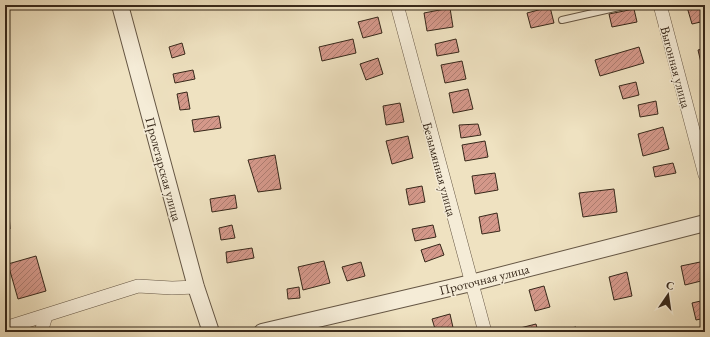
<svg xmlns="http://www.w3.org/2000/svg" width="710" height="337" font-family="'EB Garamond',serif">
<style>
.building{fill:url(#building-hatch);stroke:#37281a}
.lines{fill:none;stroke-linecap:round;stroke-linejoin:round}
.service-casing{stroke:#655644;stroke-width:8}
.minor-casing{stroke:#655644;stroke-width:14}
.tertiary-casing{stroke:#655644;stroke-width:18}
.service{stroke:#f5ecd7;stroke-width:6}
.minor{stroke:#f5ecd7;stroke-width:13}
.tertiary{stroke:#f5ecd7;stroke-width:16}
.labels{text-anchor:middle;stroke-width:3;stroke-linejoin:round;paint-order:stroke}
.street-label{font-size:13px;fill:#37281a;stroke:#f5ecd7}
</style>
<defs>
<pattern id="building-hatch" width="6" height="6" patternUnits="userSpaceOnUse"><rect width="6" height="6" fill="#d4988a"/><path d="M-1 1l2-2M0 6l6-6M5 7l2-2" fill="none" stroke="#ad7c70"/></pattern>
</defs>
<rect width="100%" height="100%" fill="#efe2c1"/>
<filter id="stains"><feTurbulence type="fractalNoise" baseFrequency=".005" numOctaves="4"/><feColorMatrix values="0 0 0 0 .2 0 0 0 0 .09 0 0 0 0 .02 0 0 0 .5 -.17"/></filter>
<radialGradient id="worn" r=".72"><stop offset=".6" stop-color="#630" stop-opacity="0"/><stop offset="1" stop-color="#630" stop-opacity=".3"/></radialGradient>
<g class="building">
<polygon points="693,5 705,5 705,21 692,24 687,7"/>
<polygon points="550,7 554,23 531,28 527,13"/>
<polygon points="450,8 453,27 427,31 424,13"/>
<polygon points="634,9 637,22 612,27 609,14"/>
<polygon points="378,17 382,33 363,38 358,22"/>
<polygon points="353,39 356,53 322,61 319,47"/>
<polygon points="456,39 459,52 437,56 435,44"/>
<polygon points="182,43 185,54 172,58 169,47"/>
<polygon points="639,47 644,63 600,76 595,60"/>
<polygon points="705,48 705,66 702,67 698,50"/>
<polygon points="378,58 383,74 366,80 360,64"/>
<polygon points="462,61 466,79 445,83 441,65"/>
<polygon points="193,70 195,79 175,83 173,74"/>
<polygon points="636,82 639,95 623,99 619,86"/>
<polygon points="468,89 473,109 453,113 449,93"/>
<polygon points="187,92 190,109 180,110 177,94"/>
<polygon points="656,101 658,114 640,117 638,105"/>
<polygon points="400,103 404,122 386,125 383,106"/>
<polygon points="219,116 221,128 194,132 192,120"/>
<polygon points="478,124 481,135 461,138 459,125"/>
<polygon points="663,127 669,149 643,156 638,134"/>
<polygon points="408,136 413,158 392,164 386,141"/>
<polygon points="485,141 488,157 465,161 462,145"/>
<polygon points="275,155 281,189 258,192 248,160"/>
<polygon points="673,163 676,173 655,177 653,167"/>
<polygon points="495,173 498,190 475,194 472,176"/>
<polygon points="422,186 425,202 409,205 406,189"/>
<polygon points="614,189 617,212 583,217 579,193"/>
<polygon points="235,195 237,208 212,212 210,199"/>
<polygon points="5,213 9,213 10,229 5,230"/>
<polygon points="497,213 500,231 482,234 479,217"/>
<polygon points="232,225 235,238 221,240 219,228"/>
<polygon points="433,225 436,237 415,241 412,229"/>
<polygon points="440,244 444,255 425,262 421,250"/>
<polygon points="252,248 254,258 227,263 226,252"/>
<polygon points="36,256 46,291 18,299 8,264"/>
<polygon points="324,261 330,283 303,290 298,267"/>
<polygon points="705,261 705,280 685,285 681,266"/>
<polygon points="361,262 365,276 347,281 342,267"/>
<polygon points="627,272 632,296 614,300 609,277"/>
<polygon points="544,286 550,307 535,311 529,290"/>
<polygon points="299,287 300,298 288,299 287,289"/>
<polygon points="705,300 705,318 696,320 692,303"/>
<polygon points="450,314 454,332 436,332 432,319"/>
<polygon points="536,324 538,332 513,332 512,330"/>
<polygon points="576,327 577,332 554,332 554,331"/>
<polygon points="385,328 386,332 370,332"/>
</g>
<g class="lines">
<g class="service-casing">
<polyline id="service" points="562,20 628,5"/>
</g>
<g class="minor-casing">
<g id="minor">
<polyline points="397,5 485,332"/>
<polyline points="660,5 705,175"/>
<polyline points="5,328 138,286 172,288 196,287"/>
<polyline points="41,332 46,316"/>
</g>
</g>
<g class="tertiary-casing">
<g id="tertiary">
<polyline points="120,5 196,287 211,332"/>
<polyline points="262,332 471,283 705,223"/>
</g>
</g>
<use href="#service" class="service"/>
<use href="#minor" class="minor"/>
<use href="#tertiary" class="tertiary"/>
</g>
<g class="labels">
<g class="street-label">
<text transform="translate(676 67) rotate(75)" y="5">Выгонная улица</text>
<text transform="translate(164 169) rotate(75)" y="5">Пролетарская улица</text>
<text transform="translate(440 169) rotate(75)" y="5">Безымянная улица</text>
<text transform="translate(484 279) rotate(-14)" y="5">Проточная улица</text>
</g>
</g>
<rect width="710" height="337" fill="none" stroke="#efe2c1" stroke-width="20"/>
<rect x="6" y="6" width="698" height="325" fill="none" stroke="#37281a" stroke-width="2"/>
<rect x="10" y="10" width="690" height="317" fill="none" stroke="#37281a"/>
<g transform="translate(668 295) rotate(13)" stroke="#f5ecd7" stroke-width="3" paint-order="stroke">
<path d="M0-3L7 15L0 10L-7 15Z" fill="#37281a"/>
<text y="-6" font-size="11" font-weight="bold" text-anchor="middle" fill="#37281a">С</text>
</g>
<rect width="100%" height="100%" filter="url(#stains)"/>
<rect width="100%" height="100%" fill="url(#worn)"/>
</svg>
